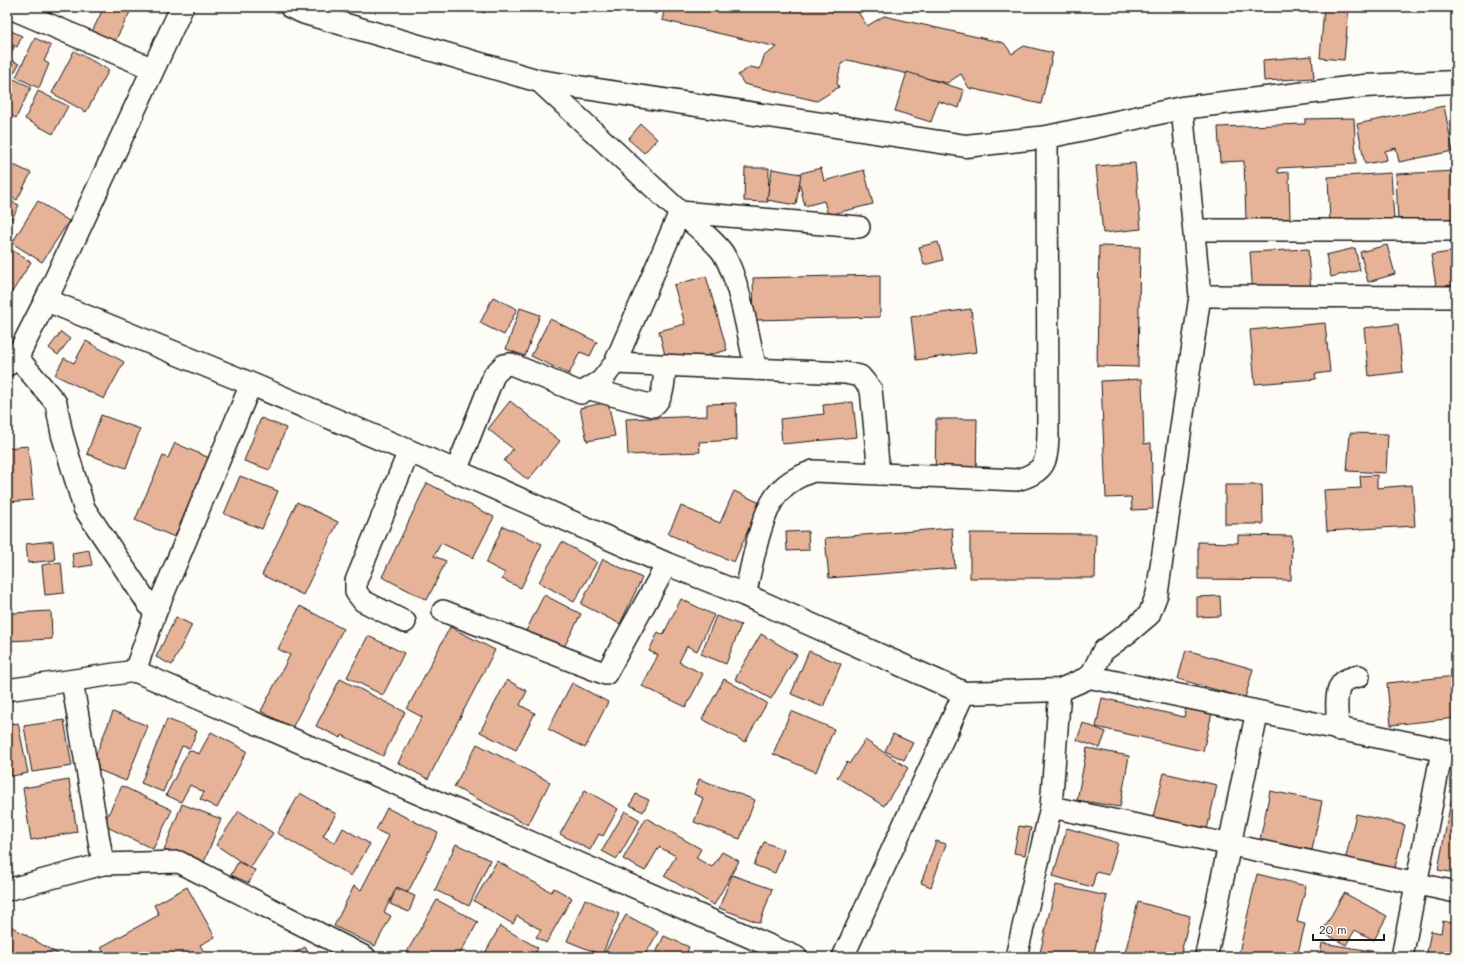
<svg xmlns="http://www.w3.org/2000/svg" width="1463" height="964" font-family="Mali,sans-serif">
<style>
.building{fill:#e6b399;stroke:#1c1c1c}
.lines{fill:none;stroke-linecap:round;stroke-linejoin:round}
.street-casing{stroke:#1c1c1c;stroke-width:24}
.secondary-casing{stroke:#1c1c1c;stroke-width:25}
.street{stroke:#fdfcf7;stroke-width:21}
.secondary{stroke:#fdfcf7;stroke-width:22}
</style>
<rect width="100%" height="100%" fill="#fdfcf7"/>
<filter id="ink" filterUnits="userSpaceOnUse"><feTurbulence type="fractalNoise" baseFrequency=".025" numOctaves="2"/><feDisplacementMap in="SourceGraphic" scale="8" xChannelSelector="R" yChannelSelector="G"/><feConvolveMatrix kernelMatrix="1 2 1 2 8 2 1 2 1" color-interpolation-filters="sRGB"/></filter>
<g filter="url(#ink)">
<g class="building">
<polygon points="104,7 125,7 131,10 113,45 91,34"/>
<polygon points="474,7 488,7 484,13"/>
<polygon points="642,7 659,7 656,14"/>
<polygon points="665,7 836,7 858,12 867,26 884,16 1004,43 1012,54 1024,46 1053,53 1041,104 969,88 961,74 947,83 848,60 841,64 837,83 839,87 817,101 744,84 738,75 750,67 760,69 764,56 777,47 662,20"/>
<polygon points="1324,7 1349,7 1344,60 1320,58"/>
<polygon points="7,29 22,36 17,47 7,42"/>
<polygon points="35,38 51,46 44,61 49,64 39,88 16,77"/>
<polygon points="7,44 14,47 10,56 7,54"/>
<polygon points="74,51 109,70 86,112 52,93"/>
<polygon points="1312,56 1314,78 1264,81 1263,60"/>
<polygon points="7,58 19,64 12,76 7,74"/>
<polygon points="907,72 964,90 959,108 938,101 931,122 895,111"/>
<polygon points="7,76 31,87 16,118 7,113"/>
<polygon points="38,91 68,106 53,134 25,119"/>
<polygon points="1444,106 1453,151 1399,162 1396,148 1385,151 1387,160 1365,164 1357,124"/>
<polygon points="1354,118 1356,164 1278,168 1278,173 1289,172 1290,219 1246,220 1244,161 1220,162 1218,127 1305,124 1305,119"/>
<polygon points="641,124 657,139 644,153 628,139"/>
<polygon points="7,162 31,173 17,200 7,195"/>
<polygon points="1135,163 1141,229 1103,233 1096,166"/>
<polygon points="745,168 769,168 768,202 744,201"/>
<polygon points="821,168 824,181 864,170 873,204 828,215 824,201 805,206 797,174"/>
<polygon points="772,169 801,174 796,205 767,200"/>
<polygon points="1456,171 1456,220 1398,223 1396,174"/>
<polygon points="1391,173 1394,219 1330,223 1328,177"/>
<polygon points="7,200 19,205 7,229"/>
<polygon points="38,201 69,221 42,262 12,243"/>
<polygon points="938,242 943,260 924,265 919,247"/>
<polygon points="1387,245 1395,274 1368,282 1360,252"/>
<polygon points="1099,246 1140,247 1138,367 1097,366"/>
<polygon points="7,247 31,262 7,300"/>
<polygon points="1355,248 1360,270 1331,277 1326,255"/>
<polygon points="1308,249 1311,293 1253,296 1250,252"/>
<polygon points="1456,251 1456,294 1438,297 1431,255"/>
<polygon points="880,275 880,317 754,320 753,278"/>
<polygon points="706,276 727,350 668,367 659,331 685,324 674,285"/>
<polygon points="493,297 517,309 504,335 480,323"/>
<polygon points="520,308 540,315 525,356 506,349"/>
<polygon points="971,309 977,352 916,360 911,317"/>
<polygon points="550,319 597,342 590,356 580,352 569,374 531,356"/>
<polygon points="1325,323 1330,372 1315,374 1316,379 1255,384 1250,330"/>
<polygon points="1398,324 1403,372 1369,376 1364,328"/>
<polygon points="61,332 70,339 58,355 49,348"/>
<polygon points="86,341 124,362 104,399 55,375 64,358 74,363"/>
<polygon points="1142,379 1144,444 1151,443 1153,509 1132,510 1131,497 1106,498 1101,381"/>
<polygon points="510,401 560,441 528,480 504,461 513,449 488,429"/>
<polygon points="608,402 615,436 587,441 580,408"/>
<polygon points="853,402 857,437 782,444 780,419 824,414 823,405"/>
<polygon points="736,403 737,440 699,442 700,452 628,455 626,419 707,416 707,404"/>
<polygon points="101,415 140,429 126,468 87,454"/>
<polygon points="261,418 286,428 270,470 244,461"/>
<polygon points="936,419 977,419 976,478 935,478"/>
<polygon points="1350,433 1388,434 1386,473 1347,471"/>
<polygon points="175,443 214,460 179,539 135,520 163,456 168,458"/>
<polygon points="28,446 33,500 7,502 7,448"/>
<polygon points="1377,475 1377,488 1412,485 1415,526 1327,531 1324,490 1361,488 1360,476"/>
<polygon points="240,476 278,491 262,529 224,514"/>
<polygon points="427,483 494,517 473,558 441,543 434,556 446,561 427,600 382,577"/>
<polygon points="1225,485 1262,485 1263,524 1225,524"/>
<polygon points="734,491 760,503 734,562 668,534 681,506 720,523"/>
<polygon points="297,502 338,522 303,595 262,575"/>
<polygon points="503,526 542,544 521,588 502,579 505,573 486,563"/>
<polygon points="952,528 955,568 829,578 825,538"/>
<polygon points="808,531 809,550 787,551 786,532"/>
<polygon points="970,533 1096,534 1095,578 970,578"/>
<polygon points="1238,535 1292,536 1291,580 1198,579 1198,542 1238,543"/>
<polygon points="53,541 55,560 28,563 26,544"/>
<polygon points="562,542 597,562 574,602 539,582"/>
<polygon points="89,550 92,565 74,568 72,553"/>
<polygon points="603,559 642,578 620,624 581,604"/>
<polygon points="61,562 64,593 45,595 42,565"/>
<polygon points="544,595 581,614 562,651 525,633"/>
<polygon points="1220,596 1221,616 1197,617 1197,597"/>
<polygon points="681,599 714,615 697,651 687,646 679,662 703,674 686,707 642,686 658,655 649,651 658,632 663,635"/>
<polygon points="12,606 13,613 51,611 52,639 7,641 7,607"/>
<polygon points="300,606 343,629 292,728 261,711 290,655 278,649"/>
<polygon points="716,616 741,625 726,664 701,654"/>
<polygon points="176,617 192,625 172,665 156,657"/>
<polygon points="450,627 495,650 428,779 398,763 422,717 407,709"/>
<polygon points="761,634 797,655 771,699 735,679"/>
<polygon points="368,636 404,653 383,695 347,677"/>
<polygon points="1186,650 1253,669 1245,698 1178,679"/>
<polygon points="809,651 841,664 823,707 791,694"/>
<polygon points="1456,676 1456,718 1391,725 1387,683"/>
<polygon points="340,679 405,712 383,756 342,735 341,738 316,726"/>
<polygon points="724,679 767,703 745,742 702,719"/>
<polygon points="507,680 527,691 520,705 535,713 516,750 480,732"/>
<polygon points="572,683 608,702 585,748 548,729"/>
<polygon points="1102,698 1184,717 1186,707 1212,713 1203,751 1096,727"/>
<polygon points="791,711 834,729 816,772 773,754"/>
<polygon points="113,712 148,726 126,781 91,767"/>
<polygon points="957,712 966,715 957,740 949,737"/>
<polygon points="167,719 197,731 190,748 182,746 163,792 141,783"/>
<polygon points="64,720 72,766 32,772 24,726"/>
<polygon points="18,723 28,773 7,777 7,725"/>
<polygon points="1083,723 1106,732 1100,748 1077,740"/>
<polygon points="211,732 247,751 217,808 200,799 204,792 190,785 181,802 166,795 189,750 199,754"/>
<polygon points="893,734 913,743 904,760 885,751"/>
<polygon points="865,740 908,768 884,806 837,777 847,762 849,764"/>
<polygon points="477,744 550,782 528,825 454,787"/>
<polygon points="1087,748 1129,756 1120,807 1077,800"/>
<polygon points="1164,773 1217,785 1206,834 1152,821"/>
<polygon points="699,779 755,800 740,839 694,822 703,798 694,794"/>
<polygon points="69,780 77,832 31,840 23,788"/>
<polygon points="1455,780 1456,780 1456,873 1438,870"/>
<polygon points="122,786 172,810 153,849 103,825"/>
<polygon points="585,790 618,809 603,836 599,834 590,850 560,834"/>
<polygon points="1270,791 1322,801 1312,850 1260,840"/>
<polygon points="300,793 336,814 323,836 335,843 343,828 370,844 351,876 277,833"/>
<polygon points="636,794 649,800 643,812 630,805"/>
<polygon points="182,804 221,819 203,865 164,850"/>
<polygon points="387,808 438,833 408,892 397,887 384,912 391,916 375,946 334,926 354,886 361,890 389,836 376,830"/>
<polygon points="239,811 273,833 250,868 216,845"/>
<polygon points="625,811 640,820 617,859 602,851"/>
<polygon points="1356,814 1405,825 1394,872 1345,861"/>
<polygon points="646,818 701,849 696,858 712,867 722,852 739,861 714,905 664,876 676,856 659,847 645,871 623,859"/>
<polygon points="1019,826 1031,828 1025,855 1014,853"/>
<polygon points="1067,828 1118,843 1109,875 1096,872 1092,887 1053,876"/>
<polygon points="936,841 946,844 931,887 921,883"/>
<polygon points="764,842 784,850 775,873 754,865"/>
<polygon points="456,844 490,860 469,906 435,890"/>
<polygon points="7,848 12,869 7,870"/>
<polygon points="497,861 551,892 554,888 572,898 546,943 536,937 541,930 517,916 513,924 474,901"/>
<polygon points="238,862 255,870 249,883 231,875"/>
<polygon points="1257,874 1306,886 1297,922 1305,924 1297,957 1238,957"/>
<polygon points="732,875 772,889 760,923 719,908"/>
<polygon points="1056,885 1107,896 1093,957 1039,957"/>
<polygon points="187,887 215,937 200,945 207,957 106,957 101,947 159,915 154,905"/>
<polygon points="396,888 415,896 409,912 390,904"/>
<polygon points="1344,893 1387,916 1374,940 1355,930 1346,945 1322,932"/>
<polygon points="585,899 619,914 602,955 567,941"/>
<polygon points="437,900 478,922 458,957 404,957"/>
<polygon points="1138,902 1190,916 1180,957 1161,957 1142,952 1141,957 1124,957"/>
<polygon points="626,915 658,932 644,957 604,957 603,956"/>
<polygon points="1443,921 1456,924 1456,957 1426,957 1431,931 1441,933"/>
<polygon points="7,924 63,957 9,957 7,956"/>
<polygon points="500,926 538,948 533,957 483,957"/>
<polygon points="664,936 689,947 685,957 654,957"/>
<polygon points="1322,943 1377,952 1376,957 1320,957"/>
<polygon points="305,947 311,957 288,957"/>
</g>
<g class="lines">
<g class="street-casing">
<g id="street">
<polyline points="8,7 153,69"/>
<polyline points="539,81 680,212 859,227"/>
<polyline points="1194,230 1456,230"/>
<polyline points="1200,296 1456,297"/>
<polyline points="17,357 56,403 62,434 84,508 155,614"/>
<polyline points="615,363 845,373 860,376 871,389 879,474"/>
<path d="M 590,389 L 653,406 C 665,397 664,379 665,365"/>
<path d="M 456,471 L 494,375 L 504,365 L 511,364 L 581,393 L 601,381 L 615,363 L 680,212 C 692,223 715,241 723,253 C 740,280 748,337 756,369"/>
<path d="M 745,595 C 752,566 760,513 779,492 C 788,481 800,476 813,471 L 1017,480 C 1046,471 1047,463 1048,434 L 1047,137"/>
<polyline points="443,611 606,674 667,564"/>
<polyline points="405,622 363,601 356,592 356,581 409,451"/>
<polyline points="135,671 155,614 251,384"/>
<polyline points="1090,677 1103,651 1129,632 1149,615 1157,594 1200,296 1182,108"/>
<polyline points="72,681 103,864"/>
<polyline points="7,690 135,671 796,957"/>
<path d="M 1338,730 C 1338,716 1332,688 1346,680 C 1350,678 1355,677 1359,676"/>
<polyline points="1051,807 1456,892"/>
<polyline points="7,890 103,864 179,862 365,957"/>
<polyline points="843,957 964,693"/>
<polyline points="1016,957 1051,807 1060,690"/>
<polyline points="1402,957 1442,751"/>
</g>
</g>
<g class="secondary-casing">
<g id="secondary">
<polyline points="291,7 305,13 539,81 966,146 1047,137 1182,108 1364,86 1456,82"/>
<polyline points="46,300 251,384 456,471 667,564 745,595 964,693 1060,690 1090,677 1456,753"/>
<polyline points="7,365 17,357 46,300 182,7"/>
<polyline points="1206,957 1257,713"/>
</g>
</g>
<use href="#street" class="street"/>
<use href="#secondary" class="secondary"/>
</g>
</g>
<rect width="1463" height="964" fill="none" stroke="#fdfcf7" stroke-width="24"/>
<rect x="12" y="12" width="1439" height="940" fill="none" stroke="#1c1c1c" stroke-width="1.5" filter="url(#ink)"/>
<path d="M1313 934v6h71v-6" fill="none" stroke="#1c1c1c" stroke-width="2"/>
<text x="1319" y="934" font-size="12" fill="#1c1c1c" stroke="#fdfcf7" stroke-width="3" paint-order="stroke">20 m</text>
</svg>
